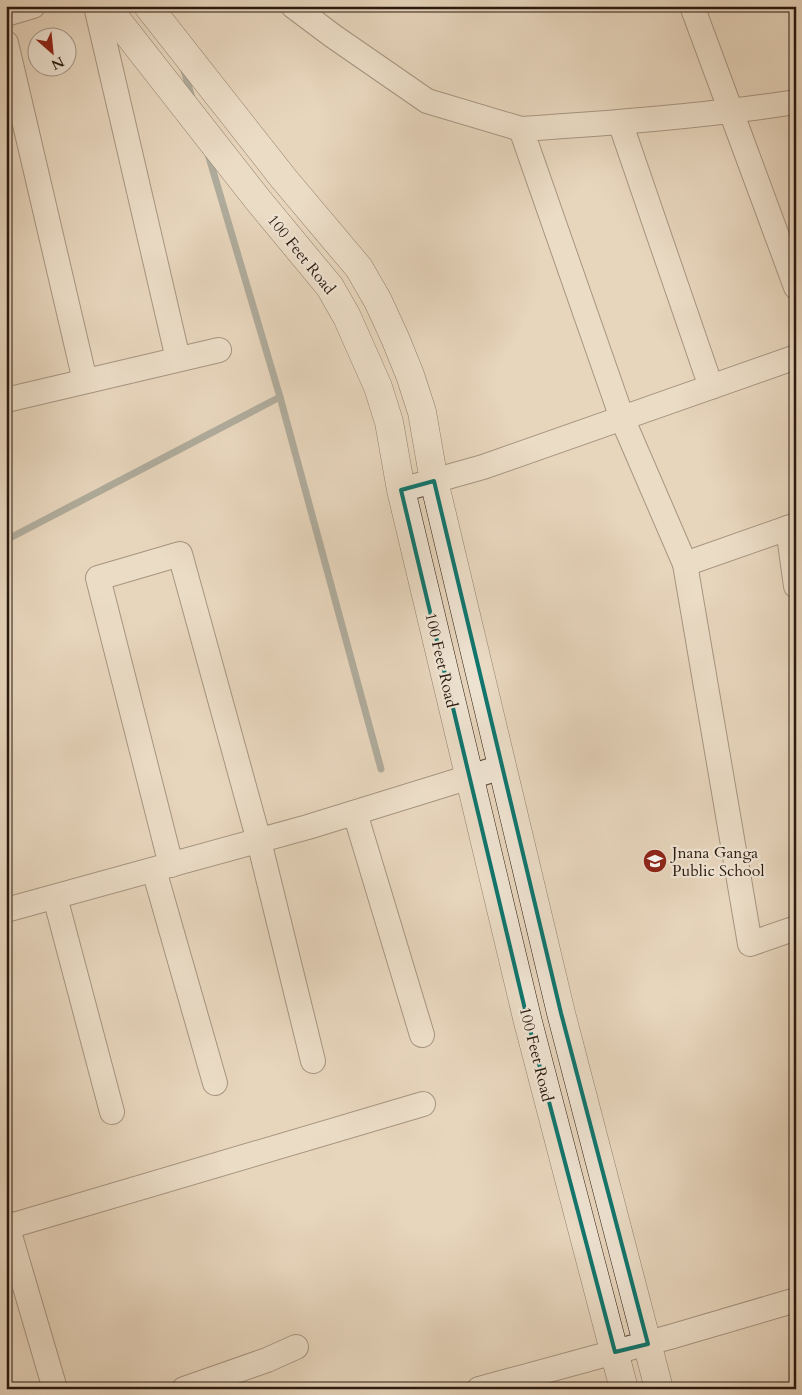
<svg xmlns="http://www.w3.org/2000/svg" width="802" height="1395" font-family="Cardo,serif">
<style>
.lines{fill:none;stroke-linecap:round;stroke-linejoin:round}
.stream{stroke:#6c7874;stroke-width:7}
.minor-casing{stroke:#58483a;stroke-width:26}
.secondary-casing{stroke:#29190f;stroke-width:29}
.minor{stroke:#efe4d3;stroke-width:24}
.secondary{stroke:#efe4d3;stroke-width:28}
.marked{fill:none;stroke:#0f766e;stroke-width:4;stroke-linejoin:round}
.labels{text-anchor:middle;stroke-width:4.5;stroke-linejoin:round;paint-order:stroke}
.street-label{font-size:16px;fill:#29190f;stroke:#efe4d3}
.poi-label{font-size:16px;fill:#29190f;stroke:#efe4d3;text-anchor:start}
</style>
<rect width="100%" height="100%" fill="#e7d5bc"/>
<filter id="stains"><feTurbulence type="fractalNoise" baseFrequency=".004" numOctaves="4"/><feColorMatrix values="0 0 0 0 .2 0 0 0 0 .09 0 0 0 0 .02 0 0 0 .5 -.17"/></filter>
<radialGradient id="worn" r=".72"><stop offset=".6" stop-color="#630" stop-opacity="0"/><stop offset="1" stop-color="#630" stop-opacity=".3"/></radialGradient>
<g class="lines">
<g class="stream">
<polyline points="183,67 192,98"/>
<polyline points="208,154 280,397 381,769"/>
<polyline points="6,540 280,397"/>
</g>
<g class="minor-casing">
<g id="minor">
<polyline points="96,6 178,359"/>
<polyline points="293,6 333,36 427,101 521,129"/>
<polyline points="692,6 796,287"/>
<polyline points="6,14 33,6"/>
<polyline points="6,43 85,381"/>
<path d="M 796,102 C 704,116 613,123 521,129 L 622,418 L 685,564 L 750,944 L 796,928"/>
<polyline points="620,122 711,387"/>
<polyline points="6,400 219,350"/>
<polyline points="401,490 483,467 796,357"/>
<polyline points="788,528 796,586"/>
<polyline points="685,564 796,525"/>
<polyline points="355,813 422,1035"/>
<polyline points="171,865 98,578 180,554 259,841 313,1061"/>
<polyline points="154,870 215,1083"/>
<polyline points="55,897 112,1112"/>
<polyline points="6,910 308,827 502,767"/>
<polyline points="6,1222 55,1389"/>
<polyline points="7,1227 423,1104"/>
<polyline points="184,1389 267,1360 296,1347"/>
<polyline points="479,1389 670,1337 796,1300"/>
</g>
</g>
<g class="secondary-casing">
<g id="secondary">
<polyline points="106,6 258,200 330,287 347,317 378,387 389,422 401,490 528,1022 624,1389"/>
<polyline points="148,6 284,179 359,268 378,301 395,338 410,375 422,412 434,481 561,1013 659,1389"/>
</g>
</g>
<use href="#minor" class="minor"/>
<use href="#secondary" class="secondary"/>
</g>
<path d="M0 0H802V1395H0ZM 434,481 L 561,1013 L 648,1344 L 615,1352 L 528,1022 L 401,490 Z" fill="#e7d5bc" fill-opacity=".55" fill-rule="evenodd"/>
<path class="marked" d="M 434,481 L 561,1013 L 648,1344 L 615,1352 L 528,1022 L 401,490 Z"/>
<defs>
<g id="school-disc" transform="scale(1.25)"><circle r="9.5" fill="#8f2418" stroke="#efe4d3"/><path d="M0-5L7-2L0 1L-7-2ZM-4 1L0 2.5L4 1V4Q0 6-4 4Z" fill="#fff"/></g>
</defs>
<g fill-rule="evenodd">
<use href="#school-disc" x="655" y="861"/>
</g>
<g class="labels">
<g class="street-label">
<text transform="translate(302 254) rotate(51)" y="6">100 Feet Road</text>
<text transform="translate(442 660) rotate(77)" y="6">100 Feet Road</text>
<text transform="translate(537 1054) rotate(76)" y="6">100 Feet Road</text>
</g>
<g class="poi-label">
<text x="672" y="858">Jnana Ganga<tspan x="672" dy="18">Public School</tspan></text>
</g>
</g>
<rect width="802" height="1395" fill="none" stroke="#e7d5bc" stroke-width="25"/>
<rect x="8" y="8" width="787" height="1380" fill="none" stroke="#29190f" stroke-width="2.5"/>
<rect x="12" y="12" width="777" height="1370" fill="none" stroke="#29190f"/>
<g transform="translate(52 52) rotate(153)"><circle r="24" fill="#efe4d3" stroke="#a09385"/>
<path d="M0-4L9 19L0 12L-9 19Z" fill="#8f2418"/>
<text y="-8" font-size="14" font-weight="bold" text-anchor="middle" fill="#29190f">N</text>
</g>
<rect width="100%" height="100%" filter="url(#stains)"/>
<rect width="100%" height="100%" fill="url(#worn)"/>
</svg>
